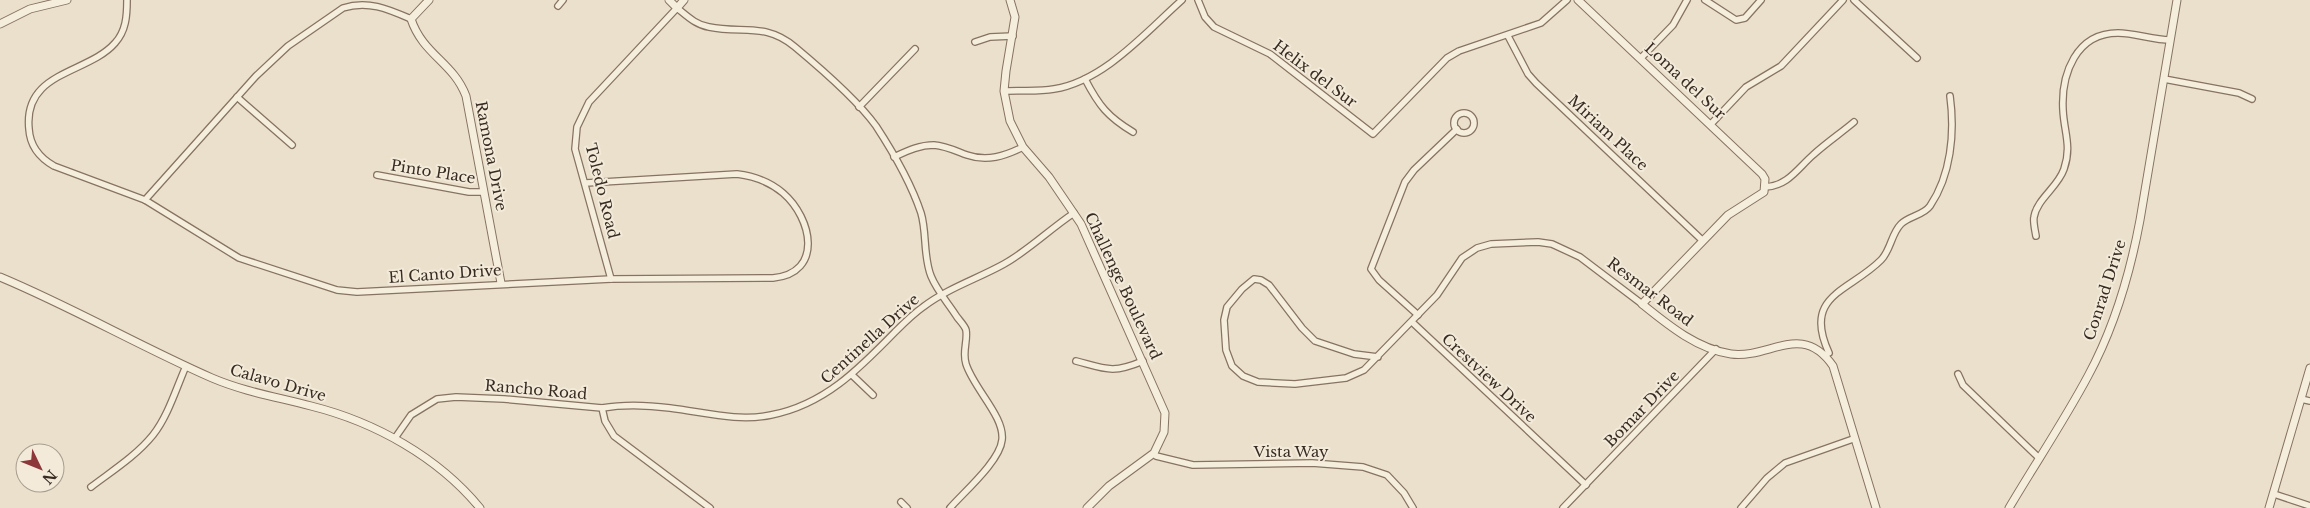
<svg xmlns="http://www.w3.org/2000/svg" width="2310" height="508" font-family="'Libre Baskerville',serif">
<style>
.lines{fill:none;stroke-linecap:round;stroke-linejoin:round}
.minor-casing{stroke:#867361;stroke-width:8}
.tertiary-casing{stroke:#867361;stroke-width:9}
.minor{stroke:#f6eedd;stroke-width:5.5}
.tertiary{stroke:#f6eedd;stroke-width:7}
.labels{text-anchor:middle;stroke-width:4;stroke-linejoin:round;paint-order:stroke}
.street-label{font-size:15px;fill:#382c22;stroke:#f3eada}
</style>
<rect width="100%" height="100%" fill="#eae0cb"/>
<g class="lines">
<g class="minor-casing">
<g id="minor">
<path d="M 127,0 C 127,16 126,31 115,43 C 88,74 23,71 29,129 C 30,146 40,158 54,166 L 145,200 L 239,258 L 337,290 L 357,292 L 611,279 L 773,278 C 824,273 812,218 783,193 C 770,182 754,176 737,174 L 586,183"/>
<polyline points="1198,0 1205,17 1214,27 1270,54 1373,134 1447,58 1459,51 1541,23 1567,0"/>
<polyline points="1705,0 1736,20 1745,18 1761,0"/>
<polyline points="1854,0 1917,58"/>
<polyline points="558,6 563,0"/>
<polyline points="1508,36 1528,74 1536,83 1702,240"/>
<polyline points="975,42 990,37 1013,36"/>
<polyline points="1641,58 1673,25 1687,0"/>
<path d="M 1085,79 C 1099,106 1108,117 1133,132"/>
<polyline points="2164,79 2239,93 2252,99"/>
<path d="M 1004,91 C 1021,90 1038,92 1054,89 C 1104,81 1146,32 1182,0"/>
<polyline points="237,97 292,145"/>
<polyline points="859,107 915,49"/>
<circle cx="1464" cy="123" r="10"/>
<polyline points="1711,124 1746,87 1781,66 1843,0"/>
<path d="M 894,157 C 907,151 919,145 934,145 C 946,146 956,151 967,155 C 987,162 1005,156 1023,147"/>
<polyline points="377,175 469,192 484,192"/>
<path d="M 1765,187 C 1788,186 1798,168 1813,155 C 1826,143 1841,133 1854,122"/>
<path d="M 145,200 L 256,76 L 288,46 L 343,8 C 368,0 388,9 411,19"/>
<path d="M 2036,236 C 2035,230 2033,222 2034,217 C 2037,199 2058,187 2064,169 C 2072,146 2064,132 2063,110 C 2061,74 2076,33 2118,33 C 2135,33 2153,40 2170,40"/>
<path d="M 611,279 L 575,149 L 577,127 L 589,102 L 677,8 C 687,16 696,25 709,27 C 742,34 766,22 795,47 C 819,67 858,101 876,126 C 893,152 911,183 921,213 C 927,233 923,256 931,276 C 937,291 949,304 957,317 C 960,321 965,326 966,330 C 968,341 962,352 966,364 C 974,389 1005,417 1002,440 C 1000,461 964,492 950,508"/>
<polyline points="1418,315 1379,280 1371,269 1405,182 1414,170 1457,129"/>
<polyline points="1412,322 1586,485"/>
<path d="M 1824,355 L 1829,353 C 1802,295 1849,292 1881,260 C 1891,250 1891,234 1901,224 C 1909,216 1924,215 1930,206 C 1951,175 1955,133 1950,96"/>
<polyline points="1378,357 1354,354 1315,341 1302,328 1269,285 1261,280 1254,279 1242,289 1227,307 1224,320 1226,350 1232,366 1243,376 1258,382 1295,384 1346,378 1364,370 1437,295 1462,258 1477,248 1491,244 1538,242 1552,244 1580,257 1642,304"/>
<path d="M 1076,361 C 1106,369 1112,374 1143,361"/>
<polyline points="1958,374 1963,385 2039,458"/>
<polyline points="852,375 873,395"/>
<polyline points="2301,399 2310,401"/>
<path d="M 602,408 C 625,404 647,405 670,408 C 704,412 737,422 771,415 C 824,405 859,369 895,332 C 904,323 913,314 923,307 C 948,288 977,279 1004,264 C 1029,250 1050,229 1074,213"/>
<polyline points="395,438 411,415 437,399 456,397 504,399 602,408 605,421 614,436 710,508"/>
<polyline points="1154,453 1156,456 1193,465 1312,463 1363,467 1387,475 1404,493 1413,508"/>
<path d="M 91,487 C 112,471 136,456 153,435 C 168,416 176,389 186,366"/>
<polyline points="2274,494 2310,506"/>
<polyline points="901,502 907,508"/>
<polyline points="1563,508 1716,349"/>
<polyline points="1741,508 1767,478 1785,463 1853,439"/>
</g>
</g>
<g class="tertiary-casing">
<g id="tertiary">
<path d="M 429,0 L 411,19 C 423,55 453,62 466,96 L 501,283"/>
<polyline points="669,0 677,8 684,0"/>
<polyline points="1010,0 1015,17 1006,71 1004,91 1010,121 1023,147 1049,177 1081,224 1165,413 1164,432 1154,453 1109,486 1087,508"/>
<path d="M 1578,0 L 1762,174 L 1765,179 L 1764,192 L 1728,215 L 1642,304 C 1668,325 1697,349 1731,354 C 1770,359 1802,321 1833,366 L 1876,508"/>
<polyline points="0,24 30,9 67,0"/>
<path d="M 0,277 C 72,307 141,347 212,378 C 245,392 277,397 311,406 C 375,422 438,457 480,508"/>
<path d="M 2009,508 C 2035,464 2064,421 2088,376 C 2114,328 2130,274 2140,220 L 2177,0"/>
<polyline points="2269,508 2310,368"/>
</g>
</g>
<use href="#minor" class="minor"/>
<use href="#tertiary" class="tertiary"/>
</g>
<g class="labels">
<g class="street-label">
<text transform="translate(1315 74) rotate(37)" y="5">Helix del Sur</text>
<text transform="translate(1685 81) rotate(43)" y="5">Loma del Sur</text>
<text transform="translate(1608 133) rotate(43)" y="5">Miriam Place</text>
<text transform="translate(491 156) rotate(79)" y="5">Ramona Drive</text>
<text transform="translate(433 172) rotate(9)" y="5">Pinto Place</text>
<text transform="translate(602 191) rotate(76)" y="5">Toledo Road</text>
<text transform="translate(445 274) rotate(-4)" y="5">El Canto Drive</text>
<text transform="translate(1123 286) rotate(65)" y="5">Challenge Boulevard</text>
<text transform="translate(2105 290) rotate(-72)" y="5">Conrad Drive</text>
<text transform="translate(1650 292) rotate(37)" y="5">Resmar Road</text>
<text transform="translate(870 339) rotate(-42)" y="5">Centinella Drive</text>
<text transform="translate(1489 378) rotate(43)" y="5">Crestview Drive</text>
<text transform="translate(278 383) rotate(16)" y="5">Calavo Drive</text>
<text transform="translate(536 390) rotate(5)" y="5">Rancho Road</text>
<text transform="translate(1642 409) rotate(-46)" y="5">Bomar Drive</text>
<text x="1291" y="457">Vista Way</text>
</g>
</g>
<g transform="translate(40 468) rotate(133)"><circle r="24" fill="#f3eada" stroke="#a89e90"/>
<path d="M0-4L9 19L0 12L-9 19Z" fill="#8e373b"/>
<text y="-8" font-size="14" font-weight="bold" text-anchor="middle" fill="#382c22">N</text>
</g>
</svg>
